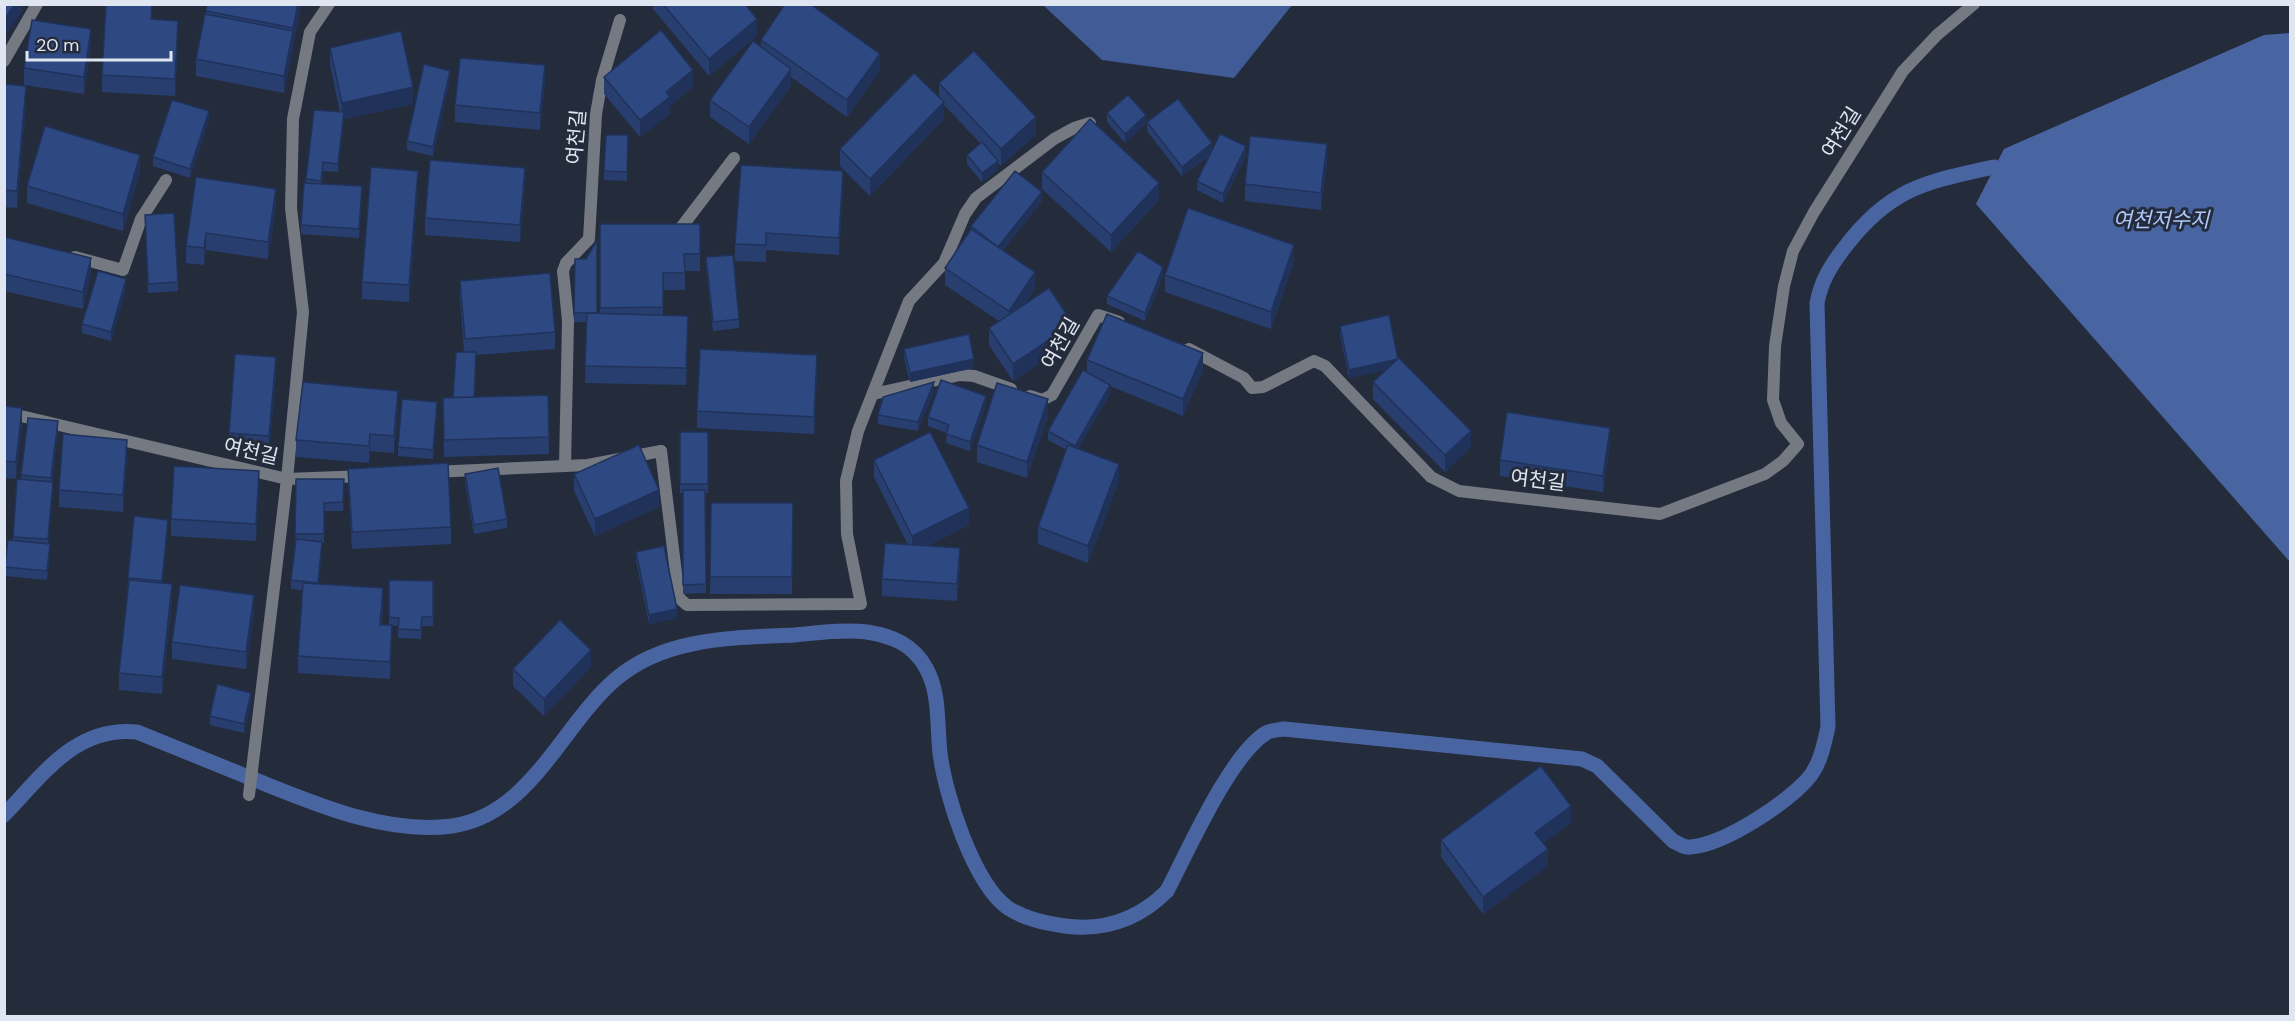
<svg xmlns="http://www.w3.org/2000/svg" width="2295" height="1021" font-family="'DM Sans','Noto Sans KR',sans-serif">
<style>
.forest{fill:#405b96}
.water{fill:#4965a1}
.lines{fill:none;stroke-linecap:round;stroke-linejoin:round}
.stream{stroke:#4965a1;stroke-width:15}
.service{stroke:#757a82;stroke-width:12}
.minor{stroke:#757a82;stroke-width:12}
.wall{fill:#283e6f}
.shaded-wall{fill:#20325a}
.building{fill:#2e4881;stroke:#20325a;stroke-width:1.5}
.labels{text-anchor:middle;stroke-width:6;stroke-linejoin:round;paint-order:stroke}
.street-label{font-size:20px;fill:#e0e6f1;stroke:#242c3c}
.water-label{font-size:21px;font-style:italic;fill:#aec8fc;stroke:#242c3c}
</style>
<rect width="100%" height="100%" fill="#242c3c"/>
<polygon class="forest" points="1043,5 1292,5 1234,78 1102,60"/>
<polygon class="water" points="2290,33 2290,562 1976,204 2004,149 2264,35"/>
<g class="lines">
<path class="stream" d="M 4,815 C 43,775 75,726 137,732 C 174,747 211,762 248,777 C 311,802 383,835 452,826 C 531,815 562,724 617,678 C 666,637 733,638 794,635 C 817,633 843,629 867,632 C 892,636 913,644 926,668 C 940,692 937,726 940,753 C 945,794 973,883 1008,908 C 1025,919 1045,923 1065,926 C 1104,931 1139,919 1167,891 C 1188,851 1230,755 1266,733 C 1271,730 1278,730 1284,729 L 1582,759 L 1597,766 L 1673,841 C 1679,844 1685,848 1690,847 C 1724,845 1791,801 1811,775 C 1821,761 1824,744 1828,727 L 1817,303 C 1821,281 1831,265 1845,247 C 1890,188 1925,182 1994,167"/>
<g class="service">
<polyline points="4,61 37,4"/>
<polyline points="674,233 677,233 734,158"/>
<polyline points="75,257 123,270 141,219 166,180"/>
<polyline points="1189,349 1244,378 1252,388 1263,387 1314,361 1325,366 1431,477 1459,491 1660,514 1765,474 1783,461 1798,444 1781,423 1773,400 1775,346 1784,286 1793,251 1814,212 1903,71 1937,35 1974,4"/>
<polyline points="873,394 960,375 974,376 1011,389"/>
<polyline points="1030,396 1042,400 1052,395 1098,315 1119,322"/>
<polyline points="661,451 679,598 687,605 861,604 847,534 846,481 858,431 909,301 944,263 965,214 976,198 1054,139 1074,128 1090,123"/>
<polyline points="565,466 568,321 563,271 566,263 589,239 596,114 602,80 620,20"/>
<polyline points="249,795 287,479 303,312 291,208 293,119 310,32 329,4"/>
</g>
<g class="minor">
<polyline points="4,412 287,479 365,476"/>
<polyline points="433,472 588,465 661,451"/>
</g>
</g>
<g class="wall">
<polygon points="106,4 152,4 152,19 178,38 175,96 102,92 102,75"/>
<polygon points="301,4 284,93 196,76 196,59 206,11"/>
<polygon points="653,4 745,4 757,36 709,76 653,9"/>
<polygon points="761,40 880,70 847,117 791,77 791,86 749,144 710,117 710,100 761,47"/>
<polygon points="91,46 84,94 24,85 24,68"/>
<polygon points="330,48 413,104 344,119 338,172 323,171 322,184 362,195 359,238 301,234 301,225 306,179 340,112 330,65"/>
<polygon points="604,77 693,87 670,106 670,114 640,137 604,94"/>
<polygon points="450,79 433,156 407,150 407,141"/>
<polygon points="545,82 540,130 455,122 455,105"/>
<polygon points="939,83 1036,134 1001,166 998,163 998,170 982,182 967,164 967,155 980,143 944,105 944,119 870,196 840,166 840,149 939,97"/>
<polygon points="4,84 26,103 17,208 4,207"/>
<polygon points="1107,113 1146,124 1125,143 1107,122"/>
<polygon points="209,120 190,178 153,166 153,157"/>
<polygon points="1147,122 1212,150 1246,155 1223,203 1197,190 1197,181 1211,154 1182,176 1147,131"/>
<polygon points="628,135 627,181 604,180 604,171"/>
<polygon points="1327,161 1321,210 1245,201 1245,184"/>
<polygon points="140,172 123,231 27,203 27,186"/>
<polygon points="1042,172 1159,200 1111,252 1042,189"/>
<polygon points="196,177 276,206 268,259 206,250 204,265 186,263 186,246"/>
<polygon points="525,185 520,242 425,235 425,218"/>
<polygon points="418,188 409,302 362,299 362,282"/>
<polygon points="843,188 839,255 766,250 766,262 735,261 735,244"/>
<polygon points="1042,201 1003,250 1035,289 1024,305 1073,341 1013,381 989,345 989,328 999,321 945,285 945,268 971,229 971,226"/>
<polygon points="145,224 178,282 178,291 148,293"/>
<polygon points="600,224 700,224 700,271 685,271 685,290 663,290 663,315 688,333 686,385 585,383 587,322 574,322 575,259 597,314 600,314"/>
<polygon points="4,237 91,274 83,309 4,291"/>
<polygon points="706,257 739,319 739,328 713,331 706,266"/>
<polygon points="1294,262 1271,329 1165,292 1165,275"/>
<polygon points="1163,276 1145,321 1107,304 1107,296"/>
<polygon points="460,281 555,332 555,349 476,355 475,398 548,395 549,454 444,457 443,398 453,398 456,352 464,352 460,298"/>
<polygon points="126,288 111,341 82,333 82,324"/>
<polygon points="1340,326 1398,359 1471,447 1445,472 1373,399 1373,382 1386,370 1349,378 1340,335"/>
<polygon points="904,349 974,368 910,382 904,358"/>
<polygon points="1087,360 1203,370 1183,416 1110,386 1110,394 1078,449 1119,481 1088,563 1038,544 1038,527 1067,450 1048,440 1048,431 1087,372"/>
<polygon points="817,372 814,434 697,428 697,411"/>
<polygon points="276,374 269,453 229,450 229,433"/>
<polygon points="934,391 918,431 878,424 878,415"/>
<polygon points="986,405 970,451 946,443 947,433 928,426 928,417"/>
<polygon points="4,406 22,425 16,479 4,478"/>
<polygon points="398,408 394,453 370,451 369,463 296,457 296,440"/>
<polygon points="437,411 433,459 398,456 398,447"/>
<polygon points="1048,416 1027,478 977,462 977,445"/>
<polygon points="58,430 52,482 53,491 48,544 50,553 47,580 5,576 5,567 13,540 17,479 21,480 21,475"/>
<polygon points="680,432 708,432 708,493 705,493 706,593 683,594 683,493 680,493"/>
<polygon points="1610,445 1603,492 1500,476 1500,460"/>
<polygon points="127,457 123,512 59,507 59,490"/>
<polygon points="874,460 969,525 927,546 960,565 957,601 882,596 882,579 908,545 874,477"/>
<polygon points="348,469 451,527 451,544 352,549 348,486"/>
<polygon points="465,474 507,519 507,528 474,534 465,483"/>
<polygon points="574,474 659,507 595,536 574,491"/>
<polygon points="296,479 344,479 343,511 324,511 324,543 322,543 318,584 383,605 382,625 389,625 389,580 433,581 433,626 422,626 421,639 398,638 398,626 392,626 390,679 298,673 298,656 302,590 291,589 291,580 296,543 295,543"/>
<polygon points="259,488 256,541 171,536 171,519"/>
<polygon points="711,503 793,503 792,594 710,594"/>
<polygon points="168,529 162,583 172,601 162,694 119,690 119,673 129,587 128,578"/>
<polygon points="636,552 677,618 649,624 636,561"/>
<polygon points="254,612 246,669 172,659 172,642"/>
<polygon points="591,667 544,716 513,686 513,669"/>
<polygon points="251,702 244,733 210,725 210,716"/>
<polygon points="1571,823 1543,843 1548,866 1483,914 1441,857 1441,840"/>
</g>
<g class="shaded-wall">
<polygon points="15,4 22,4 22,12 4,37 4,20"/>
<polygon points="298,4 301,4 293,45 293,28"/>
<polygon points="757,19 757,36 709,76 709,59"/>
<polygon points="178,21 178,38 175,96 175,79"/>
<polygon points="91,29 91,46 84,94 84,77"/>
<polygon points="293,31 293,48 284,93 284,76"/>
<polygon points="880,54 880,70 847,117 847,100"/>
<polygon points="545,65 545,82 540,130 540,113"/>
<polygon points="791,69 791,86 749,144 749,127"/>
<polygon points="693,70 693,87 670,106 670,114 640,137 640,120 666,92"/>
<polygon points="450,71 450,79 433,156 433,147"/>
<polygon points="26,86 26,103 17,208 17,191"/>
<polygon points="413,87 413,104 344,119 338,172 342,120 342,103"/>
<polygon points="944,102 944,119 870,196 870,179"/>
<polygon points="209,111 209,120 190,178 190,169"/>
<polygon points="1146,115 1146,124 1125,143 1125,134"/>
<polygon points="1036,117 1036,134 1001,166 1001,149"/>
<polygon points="1212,143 1212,152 1182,176 1182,167"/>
<polygon points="1327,144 1327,161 1321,210 1321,193"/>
<polygon points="1246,146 1246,155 1223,203 1223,194"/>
<polygon points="140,155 140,172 123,231 123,214"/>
<polygon points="998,161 998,170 982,182 982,173"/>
<polygon points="525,168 525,185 520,242 520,225"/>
<polygon points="418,171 418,188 409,302 409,285"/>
<polygon points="843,171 843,188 839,255 839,238"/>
<polygon points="1159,183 1159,200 1111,252 1111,235"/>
<polygon points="276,189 276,206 268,259 268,242"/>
<polygon points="1042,192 1042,201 998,256 998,247"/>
<polygon points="206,233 206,250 204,265 204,248"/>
<polygon points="1294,245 1294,262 1271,329 1271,312"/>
<polygon points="91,258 91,274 83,309 83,292"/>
<polygon points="1163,267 1163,276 1145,321 1145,313"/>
<polygon points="1035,272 1035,289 1009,328 1009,311"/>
<polygon points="126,279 126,288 111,341 111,332"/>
<polygon points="1073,324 1073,341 1013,381 1013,364"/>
<polygon points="1203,353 1203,370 1183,416 1183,399"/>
<polygon points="817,355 817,372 814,434 814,417"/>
<polygon points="276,357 276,374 269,453 269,436"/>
<polygon points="974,359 974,368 910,382 910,373"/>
<polygon points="1398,359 1398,368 1349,378 1349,370"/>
<polygon points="934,382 934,391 918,431 918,422"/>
<polygon points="1110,385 1110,394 1075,455 1075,446"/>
<polygon points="398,391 398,408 394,453 394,436"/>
<polygon points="986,396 986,405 970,451 970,442"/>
<polygon points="1048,399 1048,416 1027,478 1027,462"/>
<polygon points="22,408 22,425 16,479 16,462"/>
<polygon points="58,421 58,430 51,487 51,478"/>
<polygon points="1610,428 1610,445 1603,492 1603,476"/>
<polygon points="1471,431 1471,447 1445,472 1445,455"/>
<polygon points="370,434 370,451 369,463 369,446"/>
<polygon points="127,440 127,457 123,512 123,495"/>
<polygon points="1119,464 1119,481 1088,563 1088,546"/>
<polygon points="259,471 259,488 256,541 256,524"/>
<polygon points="53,482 53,491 48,548 48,539"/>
<polygon points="659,490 659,507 595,536 595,519"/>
<polygon points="969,508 969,525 912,553 912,536"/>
<polygon points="168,520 168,529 162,590 162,581"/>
<polygon points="322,542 322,551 318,592 318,583"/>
<polygon points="50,544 50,553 47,580 47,571"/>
<polygon points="960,548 960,565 957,601 957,584"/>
<polygon points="172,584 172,601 162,694 162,677"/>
<polygon points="383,588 383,605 380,642 380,625"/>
<polygon points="254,595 254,612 246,669 246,652"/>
<polygon points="677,609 677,618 649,624 649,615"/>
<polygon points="392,625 392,642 390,679 390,662"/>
<polygon points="591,650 591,667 544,716 544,699"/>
<polygon points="251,693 251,702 244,733 244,724"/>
<polygon points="1571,806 1571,823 1535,850 1535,833"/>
<polygon points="1548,849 1548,866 1483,914 1483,897"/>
</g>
<g class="building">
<polygon points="4,4 15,4 4,20"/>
<polygon points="106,4 152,4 151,19 178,21 175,79 102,75"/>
<polygon points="207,4 298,4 293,28 206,11"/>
<polygon points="663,4 745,4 757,19 709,59"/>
<polygon points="785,4 810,4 880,54 847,100 761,40"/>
<polygon points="205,14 293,31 284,76 196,59"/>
<polygon points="32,20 91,29 84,77 24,68"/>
<polygon points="661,30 693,70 666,92 670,97 640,120 604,77"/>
<polygon points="401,31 413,87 342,103 330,48"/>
<polygon points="753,41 791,69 749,127 710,100"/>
<polygon points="974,51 1036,117 1001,149 939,83"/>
<polygon points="460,58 545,65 540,113 455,105"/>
<polygon points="424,64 450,71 433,147 407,141"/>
<polygon points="914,73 944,102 870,179 840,149"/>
<polygon points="4,84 26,86 17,191 4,190"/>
<polygon points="1128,95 1146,115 1125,134 1107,113"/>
<polygon points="1178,99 1212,143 1182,167 1147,122"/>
<polygon points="172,100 209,111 190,169 153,157"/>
<polygon points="314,110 344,112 338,164 323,162 321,181 306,179"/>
<polygon points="1090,119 1159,183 1111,235 1042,172"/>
<polygon points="45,126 140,155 123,214 27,186"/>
<polygon points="1220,134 1246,146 1223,194 1197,181"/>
<polygon points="606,135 628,135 627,172 604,171"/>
<polygon points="1250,136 1327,144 1321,193 1245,184"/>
<polygon points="982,142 998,161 982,173 967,155"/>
<polygon points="430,160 525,168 520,225 425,218"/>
<polygon points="741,165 843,171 839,238 766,233 766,245 735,244"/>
<polygon points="371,167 418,171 409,285 362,282"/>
<polygon points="1015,171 1042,192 998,247 971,226"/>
<polygon points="196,177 276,189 268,242 206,233 204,248 186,246"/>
<polygon points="304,183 362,186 359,229 301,225"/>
<polygon points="1188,208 1294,245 1271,312 1165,275"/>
<polygon points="174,213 178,282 148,284 145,215"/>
<polygon points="600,224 700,224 700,254 684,254 685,273 663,273 663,307 600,308"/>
<polygon points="971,229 1035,272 1009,311 945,268"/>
<polygon points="4,237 91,258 83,292 4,274"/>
<polygon points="597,240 597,313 574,313 575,259 586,259"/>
<polygon points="1138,251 1163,267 1145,313 1107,296"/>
<polygon points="733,255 739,319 713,322 706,257"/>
<polygon points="98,271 126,279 111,332 82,324"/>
<polygon points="550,273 555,332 465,339 460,281"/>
<polygon points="1049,288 1073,324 1013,364 989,328"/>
<polygon points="587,313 688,316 686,368 585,366"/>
<polygon points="1107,314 1203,353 1183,399 1087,360"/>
<polygon points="1389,315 1398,359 1349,370 1340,326"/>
<polygon points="969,334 974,359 910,373 904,349"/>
<polygon points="700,349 817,355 814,417 697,411"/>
<polygon points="456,352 476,352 474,398 453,397"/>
<polygon points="235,354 276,357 269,436 229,433"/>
<polygon points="1399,358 1471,431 1445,455 1373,382"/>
<polygon points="1083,370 1110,385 1075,446 1048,431"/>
<polygon points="941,380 986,396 970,442 946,434 949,425 928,417"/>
<polygon points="303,382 398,391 394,436 370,434 369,446 296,440"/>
<polygon points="934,382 918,422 878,415 883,397"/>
<polygon points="997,383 1048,399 1027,462 977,445"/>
<polygon points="548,395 549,437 444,440 443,398"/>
<polygon points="402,399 437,402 433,450 398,447"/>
<polygon points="4,406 22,408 16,462 4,461"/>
<polygon points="1507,412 1610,428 1603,476 1500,460"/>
<polygon points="28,418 58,421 51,478 21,475"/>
<rect x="680" y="432" width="28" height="52"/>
<polygon points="930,432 969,508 912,536 874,460"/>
<polygon points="63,434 127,440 123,495 59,490"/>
<polygon points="639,445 659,490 595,519 574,474"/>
<polygon points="1068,445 1119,464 1088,546 1038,527"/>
<polygon points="448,463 451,527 352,532 348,469"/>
<polygon points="174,466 259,471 256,524 171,519"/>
<polygon points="498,468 507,519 474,525 465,474"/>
<polygon points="17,479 53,482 48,539 13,537"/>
<polygon points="296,479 344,479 343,502 324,503 324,534 295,534"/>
<polygon points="683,490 705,490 706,584 683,585"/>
<polygon points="711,503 793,503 792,577 710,577"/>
<polygon points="134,516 168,520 162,581 128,578"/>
<polygon points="296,539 322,542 318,583 291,580"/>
<polygon points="8,540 50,544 47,571 5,567"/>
<polygon points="885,543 960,548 957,584 882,579"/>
<polygon points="664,546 677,609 649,615 636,552"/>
<polygon points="129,580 172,584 162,677 119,673"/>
<polygon points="389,580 433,581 433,617 422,617 421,630 398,629 399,618 389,617"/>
<polygon points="303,583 383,588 380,625 392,625 390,662 298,656"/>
<polygon points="180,585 254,595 246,652 172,642"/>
<polygon points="560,620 591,650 544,699 513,669"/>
<polygon points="217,684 251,693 244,724 210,716"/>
<polygon points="1541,766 1571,806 1535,833 1548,849 1483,897 1441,840"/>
</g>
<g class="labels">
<g class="street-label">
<text transform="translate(1841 132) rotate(-58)" y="7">여천길</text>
<text transform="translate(576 137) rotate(-85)" y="7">여천길</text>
<text transform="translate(1060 343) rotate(-60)" y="7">여천길</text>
<text transform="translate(251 451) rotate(13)" y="7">여천길</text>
<text transform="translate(1538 480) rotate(7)" y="7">여천길</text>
</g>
<g class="water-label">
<text x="2161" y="227">여천저수지</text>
</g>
</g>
<rect width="2295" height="1021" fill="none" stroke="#e0e6f1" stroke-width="12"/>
<path d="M27 51v9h144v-9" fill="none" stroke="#e0e6f1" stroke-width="3"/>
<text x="36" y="51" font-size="18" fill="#e0e6f1" stroke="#242c3c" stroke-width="4.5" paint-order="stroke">20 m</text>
</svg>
